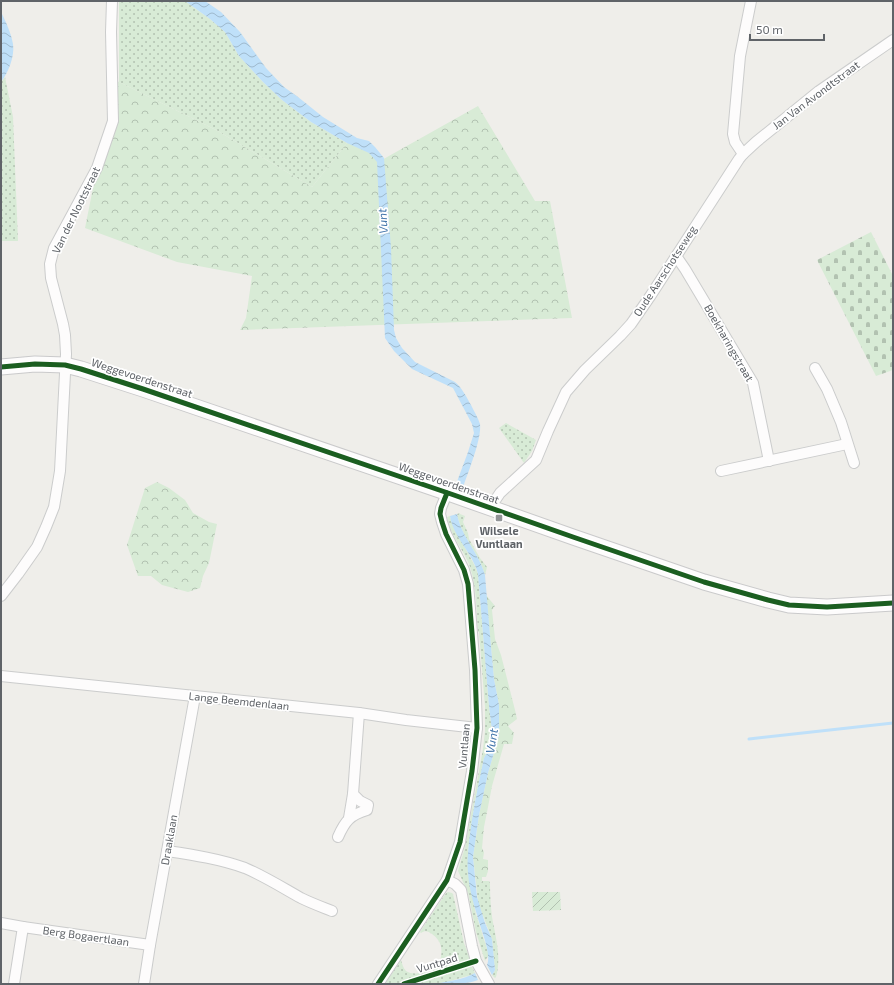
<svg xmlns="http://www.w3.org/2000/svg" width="894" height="985" font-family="'Exo 2',sans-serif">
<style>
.grass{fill:url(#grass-dots)}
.forest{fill:url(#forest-crowns)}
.cemetery{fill:url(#cemetery-stones)}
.garden{fill:url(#garden-furrows)}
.water{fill:url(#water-waves)}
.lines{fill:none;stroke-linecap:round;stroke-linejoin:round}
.stream{stroke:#bfe0f9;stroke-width:3}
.street-casing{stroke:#cbcccc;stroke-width:12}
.secondary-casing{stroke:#cacacb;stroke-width:17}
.street{stroke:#fdfcfc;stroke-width:10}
.secondary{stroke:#fdfcfc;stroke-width:15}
.cycleway-casing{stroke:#fff;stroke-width:8}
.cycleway{stroke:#1b5e20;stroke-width:5}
.poi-dot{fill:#919496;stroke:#fff;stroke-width:1.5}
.labels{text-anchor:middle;stroke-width:3.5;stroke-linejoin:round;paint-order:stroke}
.street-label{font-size:11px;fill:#5f6368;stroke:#fff}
.poi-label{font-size:11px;font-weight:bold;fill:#5f6368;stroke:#fff}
.water-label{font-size:12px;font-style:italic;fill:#4174aa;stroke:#fff}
</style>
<defs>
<pattern id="grass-dots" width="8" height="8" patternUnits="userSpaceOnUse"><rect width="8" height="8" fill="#d8ebd6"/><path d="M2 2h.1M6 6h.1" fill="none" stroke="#b2c2b1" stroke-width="1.8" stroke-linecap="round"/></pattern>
<pattern id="forest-crowns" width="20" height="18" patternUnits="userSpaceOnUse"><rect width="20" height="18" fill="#d8ebd6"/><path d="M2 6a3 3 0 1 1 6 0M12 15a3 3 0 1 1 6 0" fill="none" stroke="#b2c2b1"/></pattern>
<pattern id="cemetery-stones" width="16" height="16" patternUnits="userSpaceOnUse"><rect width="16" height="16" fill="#d8ebd6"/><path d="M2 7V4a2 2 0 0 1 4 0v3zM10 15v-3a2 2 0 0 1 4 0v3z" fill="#b2c2b1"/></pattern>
<pattern id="garden-furrows" width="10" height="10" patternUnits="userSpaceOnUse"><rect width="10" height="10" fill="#d8ebd6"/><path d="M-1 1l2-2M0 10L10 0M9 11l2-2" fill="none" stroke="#b2c2b1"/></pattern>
<pattern id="water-waves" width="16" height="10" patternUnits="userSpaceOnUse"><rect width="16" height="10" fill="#bfe0f9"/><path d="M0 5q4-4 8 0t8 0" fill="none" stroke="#9eb9cd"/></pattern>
</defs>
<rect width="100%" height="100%" fill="#efeeea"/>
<g class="grass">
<polygon points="119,1 185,1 210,19 225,32 239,56 263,82 282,100 311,122 347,143 312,187 216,130 119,82"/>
<polygon points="5,77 13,117 18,241 1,241 1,82"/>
<polygon points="506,423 536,440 532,451 524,463 499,428"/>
<path d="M 460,513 L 460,514 L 465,516 L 463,522 L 468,533 L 469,539 L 480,558 L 487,567 L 485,575 C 479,553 461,536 457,514 Z"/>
<path d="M 450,516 L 451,520 L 454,527 L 475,566 L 478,574 L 489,706 L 492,731 L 490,738 L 487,752 L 484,758 L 474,806 L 471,829 L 468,851 L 468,873 L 476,914 L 488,952 L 488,957 L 486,959 L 485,961 L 476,932 L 468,893 L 458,871 L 465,847 L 483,749 L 485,731 L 485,707 L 479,632 L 478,632 C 476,611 477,587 470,567 C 465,552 448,531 447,517 Z"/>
<path d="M 482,881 L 489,881 L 490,883 C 490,896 491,915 494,927 C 497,944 501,960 496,977 L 495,978 L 492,975 L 494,972 L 495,970 L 492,939 L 478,903 L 476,883 L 481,883 Z"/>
<path d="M 448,892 L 452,893 L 453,894 L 464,943 L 471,962 L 396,984 L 385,984 L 401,960 C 402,963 403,968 406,971 C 412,976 433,973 437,966 C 438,965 439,962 440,961 C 443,950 442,941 432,934 C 428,931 425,930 421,933 L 420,932 L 446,893 Z"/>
<polygon points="471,965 475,973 468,976 464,977 447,982 435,984 406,984"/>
</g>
<g class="forest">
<polygon points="113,79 216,130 312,187 347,143 353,142 371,150 380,161 478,106 535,201 550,201 572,318 240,330 246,318 252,276 177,262 85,228 97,168 113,121"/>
<polygon points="157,482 169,488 185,500 193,513 209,522 217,524 209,563 203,576 200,588 188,592 162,585 151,576 138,576 127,545 145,488"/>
<polygon points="486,595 495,606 492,610 495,639 501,655 515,710 517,719 508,726 514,733 512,744 504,744 492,786 488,807 484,827 482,848 484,852 483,859 488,860 488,871 486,877 482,877 482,881 481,883 476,883 473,857 476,837 479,815 488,773 496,746 499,735 499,705 494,679 491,647"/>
</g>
<polygon class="cemetery" points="871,232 893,276 893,370 876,376 817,260"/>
<polygon class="garden" points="532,892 560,892 561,910 533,911"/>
<g class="water">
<path d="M 185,1 L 205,1 L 221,12 L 240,32 L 266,68 L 284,87 L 298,97 L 323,117 L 357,138 L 369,141 L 375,147 L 384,158 L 391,248 L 394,330 L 396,338 L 402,348 L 415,362 L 455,382 C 462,388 466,396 471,405 C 474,411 478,418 480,424 C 482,439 467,475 462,490 L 455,487 L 468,452 L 474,433 L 472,424 L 453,388 L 412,369 L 394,351 L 385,338 L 377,162 L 369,153 L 347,143 L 311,122 L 282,100 L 263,82 L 239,56 L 225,32 L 210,19 Z"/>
<path d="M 1,12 C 6,22 11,33 13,44 C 15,56 8,73 1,82 Z"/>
<path d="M 457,514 C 461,536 479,553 485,575 L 491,647 L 494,679 L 499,705 L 499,735 L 496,746 L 488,773 L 479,815 L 473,857 L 477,897 L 485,923 L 492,939 L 495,970 L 494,972 L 492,975 L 487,965 C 492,953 480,928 477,915 C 473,902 469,887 468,873 C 467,863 468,852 469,842 C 472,814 478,786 484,758 L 487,752 L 490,738 L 492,731 L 489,706 L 478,574 C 473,553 453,537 450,516 Z"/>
<path d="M 475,973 L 478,980 C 464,985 450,984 435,984 C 448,981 463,980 475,973 Z"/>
</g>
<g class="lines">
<polyline class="stream" points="749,739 893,723"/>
<g class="street-casing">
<g id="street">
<polyline points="743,154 756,142 819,91 893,40"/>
<polyline points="676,256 685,269 753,383 769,461"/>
<polyline points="815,368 827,389 841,422 854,463"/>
<polyline points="721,471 847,444"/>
<polyline points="490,508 500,493 536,460 548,431 566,392 585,370 620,336 631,324 651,295 739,159 743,154 735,142 733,134 740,56 751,1"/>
<polyline points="1,596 18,574 37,547 46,527 54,507 60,471 66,354 65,335 63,324 51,278 50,264 54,248 97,168 113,121 111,32 112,1"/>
<polyline points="1,676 359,713 406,720 477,728"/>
<polyline points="349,818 353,794"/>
<path d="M 338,837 C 345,821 350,815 367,810 L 368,805 L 360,801 L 353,794 L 359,713"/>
<path d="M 167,851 C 194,855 220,859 245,868 C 264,876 283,888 301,898 C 311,903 322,907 332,911"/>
<polyline points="447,880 455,884 461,890 472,946 476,961 489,984"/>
<polyline points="1,923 23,927"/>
<polyline points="14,984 23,927 150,945"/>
<polyline points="144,984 150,945 195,696"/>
<polyline points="378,984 447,880 460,842 472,771 477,728 475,670 468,584 464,570 446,534 442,522 440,514 441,508 447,493"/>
</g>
</g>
<g class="secondary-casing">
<polyline id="secondary" points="1,367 35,364 65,365 81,369 143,389 451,494 573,537 704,582 768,600 789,605 827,607 893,603"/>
</g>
<use href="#street" class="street"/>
<use href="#secondary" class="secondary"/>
<g class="cycleway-casing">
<g id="cycleway">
<polyline points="1,367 35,364 65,365 81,369 143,389 451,494 573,537 704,582 768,600 789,605 827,607 893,603"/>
<polyline points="378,984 447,880 460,842 472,771 477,728 475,670 468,584 464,570 446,534 442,522 440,514 441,508 447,493"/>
<polyline points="404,984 476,961"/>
</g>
</g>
<use href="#cycleway" class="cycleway"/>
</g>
<rect class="poi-dot" x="495" y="514" width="8" height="8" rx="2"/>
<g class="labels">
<g class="street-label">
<text transform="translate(816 95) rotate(-37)" y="4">Jan Van Avondtstraat</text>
<text transform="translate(76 210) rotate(-64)" y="4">Van der Nootstraat</text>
<text transform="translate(665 271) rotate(-57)" y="4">Oude Aarschotseweg</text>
<text transform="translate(729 343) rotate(60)" y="4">Boekharingstraat</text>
<text transform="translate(142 378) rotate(18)" y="4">Weggevoerdenstraat</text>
<text transform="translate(449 483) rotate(19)" y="4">Weggevoerdenstraat</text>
<text transform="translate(239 701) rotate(6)" y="4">Lange Beemdenlaan</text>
<text transform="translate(464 746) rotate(-85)" y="4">Vuntlaan</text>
<text transform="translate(169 840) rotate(-80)" y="4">Draaklaan</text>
<text transform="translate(86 936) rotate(8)" y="4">Berg Bogaertlaan</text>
<text transform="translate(437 963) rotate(-17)" y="4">Vuntpad</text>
</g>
<g class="poi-label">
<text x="499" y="535">Wilsele<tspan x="499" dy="13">Vuntlaan</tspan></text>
</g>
<g class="water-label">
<text transform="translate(383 221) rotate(-93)" y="4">Vunt</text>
<text transform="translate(492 741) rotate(-81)" y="4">Vunt</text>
</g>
</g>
<rect width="894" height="985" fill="none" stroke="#5f6368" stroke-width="4"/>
<path d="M750 34v6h74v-6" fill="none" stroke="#5f6368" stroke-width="2"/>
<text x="756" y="34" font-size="12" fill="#5f6368" stroke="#ffffff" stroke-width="3" paint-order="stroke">50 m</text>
</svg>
